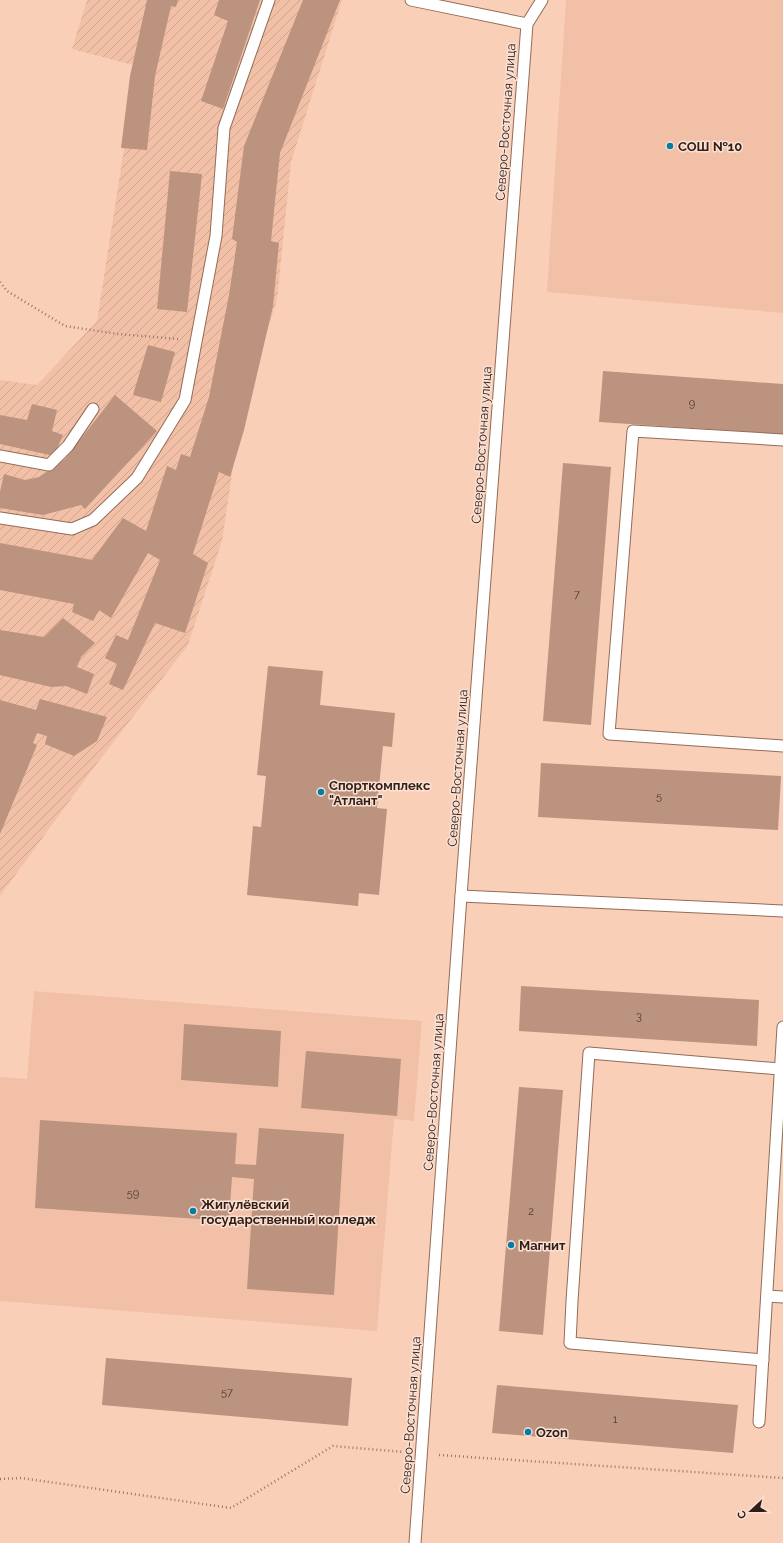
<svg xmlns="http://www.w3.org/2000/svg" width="783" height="1543" font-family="Raleway,sans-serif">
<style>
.built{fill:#f2c0a6}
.industrial{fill:url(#industrial-furrows)}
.building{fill:#bb937e}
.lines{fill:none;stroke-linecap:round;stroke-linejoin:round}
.lane-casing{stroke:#926c58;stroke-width:13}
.path{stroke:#967869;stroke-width:2.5;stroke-dasharray:1 3;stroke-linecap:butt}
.lane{stroke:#fff;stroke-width:11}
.poi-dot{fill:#047da4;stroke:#fbe0d3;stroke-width:1.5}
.labels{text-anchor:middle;stroke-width:3;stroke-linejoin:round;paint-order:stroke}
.number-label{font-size:11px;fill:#523c31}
.street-label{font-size:13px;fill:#2f1f17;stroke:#fbe0d3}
.poi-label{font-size:13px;font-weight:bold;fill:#2f1f17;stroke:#fbe0d3;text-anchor:start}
</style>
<defs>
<pattern id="industrial-furrows" width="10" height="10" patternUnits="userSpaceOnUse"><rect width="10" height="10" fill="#f2c0a6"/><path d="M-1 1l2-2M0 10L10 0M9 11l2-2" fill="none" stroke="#d0a58e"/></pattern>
</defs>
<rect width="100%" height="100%" fill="#facfb8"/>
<g class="built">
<polygon points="566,0 783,0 783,313 547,292"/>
<polygon points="34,991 422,1021 414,1121 394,1119 377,1331 0,1301 0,1077 27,1079"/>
</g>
<polygon class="industrial" points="87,0 342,0 291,162 277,300 241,414 222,541 188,645 92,770 0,896 0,380 37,385 97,321 137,66 72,49"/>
<g class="building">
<polygon points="147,0 178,0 176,7 171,6 155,76 147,150 121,148 130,76"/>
<polygon points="219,0 260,0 223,109 201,101 228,21 214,15"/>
<polygon points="303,0 340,0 280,153 271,241 279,243 273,306 244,430 230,477 219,472 193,554 208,563 185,633 155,623 123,690 109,684 117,664 105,658 116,635 128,640 160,560 148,553 111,618 99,610 93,621 72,612 74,604 0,590 0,543 92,560 123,518 146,531 167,466 176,470 181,454 190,457 209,397 229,295 237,242 232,239 244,146"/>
<polygon points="170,171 202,174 187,312 157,309"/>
<polygon points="148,345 175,352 161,402 133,395"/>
<polygon points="603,371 783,384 783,434 599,422"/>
<polygon points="115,395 157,431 85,509 81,505 43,515 0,508 0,492 4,474 25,480 39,477 65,459"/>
<polygon points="32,404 57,410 52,431 63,435 54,456 0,444 0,415 27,420"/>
<polygon points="563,463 611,467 591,725 543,721"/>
<polygon points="63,618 95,643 81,657 77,667 94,674 87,694 66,686 51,687 0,675 0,630 44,637"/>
<polygon points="268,666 323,671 320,705 395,713 392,747 383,746 377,808 387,809 379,895 359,893 358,906 247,895 253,826 261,827 266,776 257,775"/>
<polygon points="40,699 107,717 97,741 74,756 45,744 47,736 37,733 33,743 37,745 0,834 0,700 36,710"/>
<polygon points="541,763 781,776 778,830 538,817"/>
<polygon points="521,986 759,1000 757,1046 519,1031"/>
<polygon points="184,1024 281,1031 278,1087 181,1080"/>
<polygon points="306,1051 401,1059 397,1116 301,1108"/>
<polygon points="519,1087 563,1090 543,1335 499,1331"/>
<polygon points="40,1120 237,1133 235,1164 256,1165 259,1128 344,1134 334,1295 247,1289 254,1179 232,1177 229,1221 35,1208"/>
<polygon points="106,1358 352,1378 348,1426 102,1405"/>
<polygon points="497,1385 738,1405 733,1453 492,1433"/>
</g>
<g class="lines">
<g class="lane-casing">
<g id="lane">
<polyline points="411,0 527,24"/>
<polyline points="783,440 633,431 609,734 783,746"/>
<polyline points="0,456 49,465 68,446 93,409"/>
<polyline points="0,518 72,529 93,520 137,478 185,400 216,236 224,128 269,0"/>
<polyline points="461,896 783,911"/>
<polyline points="767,1296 783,1297"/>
<polyline points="763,1360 570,1343 572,1301 589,1053 780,1069"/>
<polyline points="759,1422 783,1027"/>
<polyline points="415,1543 461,896 527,24 542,0"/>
</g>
</g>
<g class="path">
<polyline points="0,282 7,291 65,326 118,334 178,339"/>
<polyline points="439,1455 783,1478"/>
<polyline points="0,1479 21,1478 231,1508 333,1446 404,1452"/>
</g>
<use href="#lane" class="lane"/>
</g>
<g class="poi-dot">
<circle cx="670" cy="146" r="4"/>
<circle cx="321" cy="792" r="4"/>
<circle cx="193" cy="1211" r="4"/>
<circle cx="511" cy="1245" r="4"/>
<circle cx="528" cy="1432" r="4"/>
</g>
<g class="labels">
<g class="number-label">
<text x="692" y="407">9</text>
<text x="577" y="598">7</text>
<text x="659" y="800">5</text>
<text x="639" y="1020">3</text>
<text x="133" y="1197">59</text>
<text x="531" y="1215">2</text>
<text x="227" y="1396">57</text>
<text x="615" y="1423">1</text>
</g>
<g class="street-label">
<text transform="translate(505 122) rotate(-86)" y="5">Северо-Восточная улица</text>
<text transform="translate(481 445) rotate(-86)" y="5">Северо-Восточная улица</text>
<text transform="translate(457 768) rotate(-86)" y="5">Северо-Восточная улица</text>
<text transform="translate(433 1092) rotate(-86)" y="5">Северо-Восточная улица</text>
<text transform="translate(410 1415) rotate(-86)" y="5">Северо-Восточная улица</text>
</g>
<g class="poi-label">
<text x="678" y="151">СОШ №10</text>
<text x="329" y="790">Спорткомплекс<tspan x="329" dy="15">"Атлант"</tspan></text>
<text x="201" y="1209">Жигулёвский<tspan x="201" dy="15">государственный колледж</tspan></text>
<text x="519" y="1250">Магнит</text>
<text x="536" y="1437">Ozon</text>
</g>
</g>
<g transform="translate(751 1511) rotate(248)" stroke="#fbe0d3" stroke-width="3" paint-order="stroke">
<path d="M0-3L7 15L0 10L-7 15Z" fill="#2f1f17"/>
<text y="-6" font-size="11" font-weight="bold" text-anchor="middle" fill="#2f1f17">С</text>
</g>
</svg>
